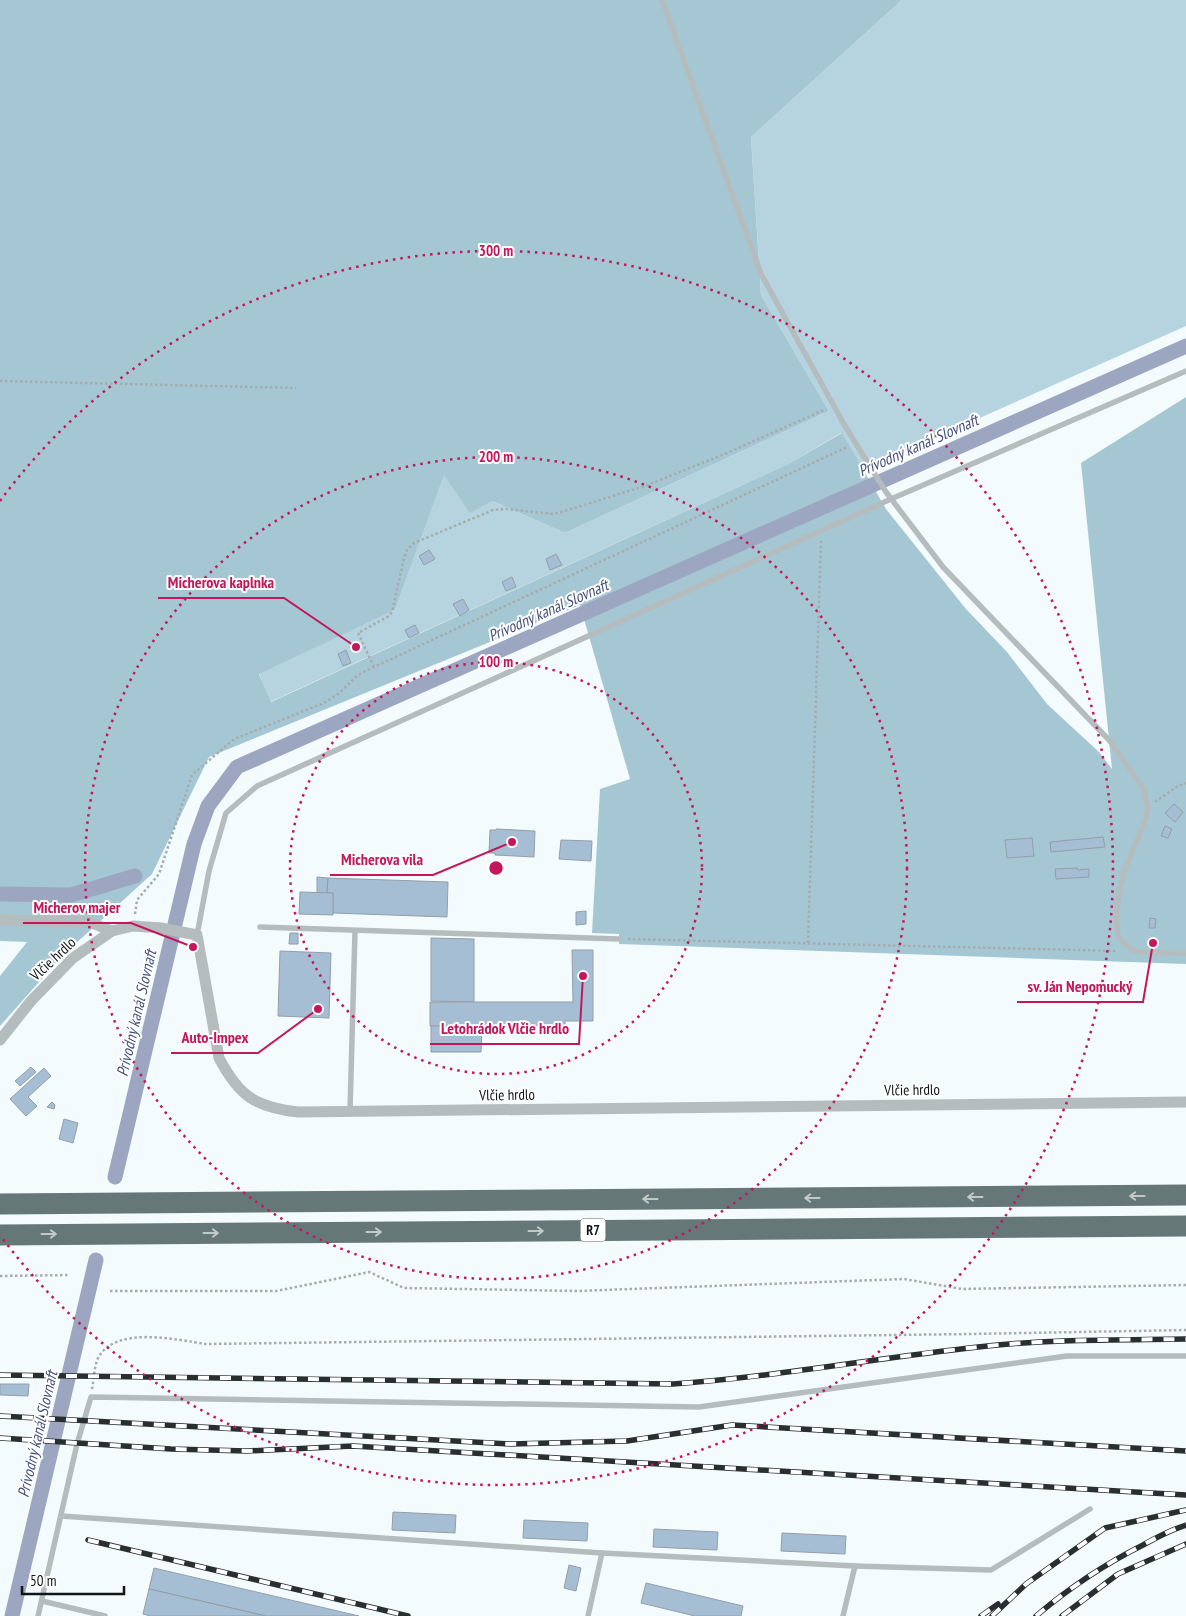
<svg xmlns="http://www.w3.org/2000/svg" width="1186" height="1616" font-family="'PT Sans Narrow',sans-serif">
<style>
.green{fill:#b6d4df}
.forest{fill:#a5c7d4}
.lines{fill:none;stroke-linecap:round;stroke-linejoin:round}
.canal{stroke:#9ca6c1;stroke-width:15}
.building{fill:#a6bed4;stroke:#939ea9}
.path{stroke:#a6acae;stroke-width:2.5;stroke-dasharray:2.5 2.5;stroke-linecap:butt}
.service{stroke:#b4bcbd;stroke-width:5.5}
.minor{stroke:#b4bcbd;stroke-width:11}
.motorway{stroke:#677;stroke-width:21}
.rail-casing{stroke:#292f31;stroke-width:5.5}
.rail{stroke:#fff;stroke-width:4;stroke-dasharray:11;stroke-linecap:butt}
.oneway{stroke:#c2c9c9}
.ring{fill:none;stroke:#c2185b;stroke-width:2.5;stroke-dasharray:2.5 5}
.labels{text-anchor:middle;stroke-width:4;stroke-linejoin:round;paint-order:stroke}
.shield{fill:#fff;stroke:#585c5d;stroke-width:1}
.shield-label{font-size:14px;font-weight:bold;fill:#101618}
.street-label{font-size:15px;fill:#101618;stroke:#fff}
.water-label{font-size:16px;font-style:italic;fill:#43507a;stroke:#fff}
.centre{fill:#c2185b;stroke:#fff;stroke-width:2.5}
.ring-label{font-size:15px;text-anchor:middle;font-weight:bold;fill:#c2185b;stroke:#fff;stroke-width:4;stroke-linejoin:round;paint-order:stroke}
.leader{fill:none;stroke:#c2185b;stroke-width:2}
.callout-dot{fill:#c2185b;stroke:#fff;stroke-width:2}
.callout-label{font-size:16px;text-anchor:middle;font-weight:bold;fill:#c2185b;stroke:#fff;stroke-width:4;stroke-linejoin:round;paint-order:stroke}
</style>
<rect width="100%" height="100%" fill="#f4fbfd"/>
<polygon class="green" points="902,0 1186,0 1186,326 863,470 841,433 788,464 270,702 259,673 395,610 444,474 492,501 565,533 829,411 761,295 751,137"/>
<polygon class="forest" points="0,0 902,0 751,137 761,295 829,411 565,533 492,501 470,513 444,475 395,610 259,674 271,702 788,464 842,433 886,509 966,609 1007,652 1047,704 1099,752 1112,769 1081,463 1186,397 1186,964 619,944 619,934 592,933 600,789 630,779 580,605 209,757 152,874 63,955 0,1026 0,976 27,942 0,941"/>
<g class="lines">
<g class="canal">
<polyline points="0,894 71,895 135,876"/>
<polyline points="115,1177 194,844 208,806 237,767 1186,346"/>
<polyline points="12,1616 96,1260"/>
</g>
</g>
<g class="building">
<polygon points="429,550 435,559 424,565 419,556"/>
<polygon points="556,554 562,565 550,570 546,559"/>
<polygon points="512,577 516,587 506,591 502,582"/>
<polygon points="463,599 469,610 460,616 453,604"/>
<polygon points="415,625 419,633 409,638 405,630"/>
<polygon points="354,642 361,647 358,651 351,647"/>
<polygon points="346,650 351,663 343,666 338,654"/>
<polygon points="1174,804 1183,812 1175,822 1165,813"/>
<polygon points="1165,826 1172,829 1168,838 1161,836"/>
<polygon points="496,829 535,831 534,857 495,855 495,853 489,853 490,830 496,830"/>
<polygon points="1103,837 1105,847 1051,852 1050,842"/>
<polygon points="1032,838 1034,856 1007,858 1005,840"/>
<polygon points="561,840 592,841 591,861 559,859"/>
<polygon points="1077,868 1078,870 1089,869 1089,877 1056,879 1055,869"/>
<polygon points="317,877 328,878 327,893 317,893"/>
<polygon points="328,878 448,882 447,917 333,913 333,893 327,893"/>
<polygon points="300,892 333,893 333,915 299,914"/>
<polygon points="586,911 586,924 576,925 576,912"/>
<polygon points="1150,918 1156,919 1155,928 1149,928"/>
<polygon points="290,933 298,933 298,944 289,944"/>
<polygon points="431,938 474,939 474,1002 431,1001"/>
<polygon points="572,950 593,950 593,1021 565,1021 565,1026 430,1026 430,1002 573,1002"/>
<polygon points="280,951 331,953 329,1018 278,1016"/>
<polygon points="431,1026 482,1026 481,1052 431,1052"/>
<polygon points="31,1067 36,1072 20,1086 15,1081"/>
<polygon points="44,1068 51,1076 28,1097 37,1106 26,1116 10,1099"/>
<polygon points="52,1102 55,1105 54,1109 47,1107"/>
<polygon points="64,1119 78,1123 73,1143 59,1139"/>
<polygon points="0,1384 29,1384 28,1396 0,1395"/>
<polygon points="393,1512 456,1515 455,1533 392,1530"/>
<polygon points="524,1520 588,1523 587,1541 523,1538"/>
<polygon points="654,1529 718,1532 717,1550 653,1547"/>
<polygon points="782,1533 846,1536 845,1554 781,1551"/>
<polygon points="569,1565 581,1568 576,1591 564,1588"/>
<polygon points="154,1568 359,1616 266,1616 149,1589"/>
<polygon points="646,1583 743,1606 741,1616 695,1616 641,1603"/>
<polygon points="149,1589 266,1616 150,1616 143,1614"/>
</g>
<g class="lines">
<g class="path">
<polyline points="0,381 296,388"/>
<polyline points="374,667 358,633 389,616 392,612 404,558 407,550 414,543 493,510 506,509 552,514 561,512 645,486 727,453 826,409"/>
<polyline points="1155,802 1178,786 1186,783"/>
<polyline points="135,914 137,900 159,874 192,775 234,739 324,703 338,694 358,675 374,667 847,447"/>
<polyline points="628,939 1117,951"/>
<polyline points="808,943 821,540"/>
<polyline points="0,1276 70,1275"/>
<polyline points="110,1291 276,1291 369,1272 404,1288 577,1291 904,1279 962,1289 1186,1285"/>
<path d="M 92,1389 C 94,1379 94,1367 98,1358 C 116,1325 177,1340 206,1344 L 971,1334 L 1186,1330"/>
</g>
<g class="service">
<polyline points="662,0 761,274 845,426 886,492 943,567 1109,740 1143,788 1148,808 1145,821 1126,867 1120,886 1116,917 1118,935 1122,942 1133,950 1141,952 1186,953"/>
<polyline points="260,927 619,939"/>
<polyline points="197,935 209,871 226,813 257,786 891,499 1186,371"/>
<polyline points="350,1111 355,931"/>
<polyline points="61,1516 602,1553 855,1566 991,1570 1090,1509"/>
<polyline points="42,1601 105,1616"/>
<polyline points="38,1616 77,1444 91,1397 699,1407 1067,1356 1186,1356"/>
<polyline points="588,1616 602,1553"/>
<polyline points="843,1616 855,1566"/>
</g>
<g class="minor">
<polyline points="0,920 89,922 112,931"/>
<path d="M 0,1040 L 31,1001 L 73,958 L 112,931 L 133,926 L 161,928 L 197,935 L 219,1058 C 239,1096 255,1107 298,1112 L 1186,1102"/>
</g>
<g class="motorway">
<polyline points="0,1204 1186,1195"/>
<polyline points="0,1235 1186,1226"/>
</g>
<g class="rail-casing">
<g id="rail">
<path d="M 0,1375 L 673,1384 C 775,1377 876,1358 978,1347 C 1047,1339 1117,1340 1186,1339"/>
<polyline points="0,1416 511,1444 627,1441 732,1425 1186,1451"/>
<polyline points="0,1438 171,1449 247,1451 353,1446 1186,1495"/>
<polyline points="88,1540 408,1616"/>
<polyline points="981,1616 998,1604"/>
<polyline points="992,1616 1026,1584 1105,1528 1186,1510"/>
<path d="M 1036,1616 C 1069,1588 1105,1564 1143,1545 C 1157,1537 1171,1530 1186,1525"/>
<polyline points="1062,1616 1118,1574 1186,1544"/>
</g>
</g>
<use href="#rail" class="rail"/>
</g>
<defs><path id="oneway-shaft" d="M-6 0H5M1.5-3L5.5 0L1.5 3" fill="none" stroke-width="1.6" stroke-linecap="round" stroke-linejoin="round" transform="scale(1.25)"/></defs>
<g class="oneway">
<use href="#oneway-shaft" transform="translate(1137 1196) rotate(180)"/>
<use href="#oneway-shaft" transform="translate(975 1197) rotate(180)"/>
<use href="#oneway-shaft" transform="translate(812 1198) rotate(180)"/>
<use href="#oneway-shaft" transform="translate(650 1199) rotate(180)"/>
<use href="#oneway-shaft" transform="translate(536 1231)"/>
<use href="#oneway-shaft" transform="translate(374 1232)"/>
<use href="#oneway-shaft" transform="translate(211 1233)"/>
<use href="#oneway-shaft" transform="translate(49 1234)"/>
</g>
<g class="ring">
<circle cx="496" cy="868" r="206"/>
<circle cx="496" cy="868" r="411"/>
<path d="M0 501A617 617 0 1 1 0 1235"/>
</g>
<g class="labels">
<rect class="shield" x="580.5" y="1218.5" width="25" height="23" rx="4"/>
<g class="shield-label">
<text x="593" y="1235">R7</text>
</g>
<g class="street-label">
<text transform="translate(53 959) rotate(-43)" y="5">Vlčie hrdlo</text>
<text transform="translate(912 1090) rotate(-1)" y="5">Vlčie hrdlo</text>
<text transform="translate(507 1095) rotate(-1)" y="5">Vlčie hrdlo</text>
</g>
<g class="water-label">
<text transform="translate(918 445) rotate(-24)" y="6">Prívodný kanál Slovnaft</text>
<text transform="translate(548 610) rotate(-24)" y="6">Prívodný kanál Slovnaft</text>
<text transform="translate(136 1013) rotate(-77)" y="6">Prívodný kanál Slovnaft</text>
<text transform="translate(37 1434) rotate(-77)" y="6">Prívodný kanál Slovnaft</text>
</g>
</g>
<circle cx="496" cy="868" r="8" class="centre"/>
<g class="ring-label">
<text x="496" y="256">300 m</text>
<text x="496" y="462">200 m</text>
<text x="496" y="667">100 m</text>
</g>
<path class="leader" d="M356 647L284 598H158M512 842L433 875H330M193 947L131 923H23M1153 943L1143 1002H1017M583 976L579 1044H430M318 1009L258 1053H171"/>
<g class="callout-dot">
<circle cx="356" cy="647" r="5"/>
<circle cx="512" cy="842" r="5"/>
<circle cx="193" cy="947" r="5"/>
<circle cx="1153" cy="943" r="5"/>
<circle cx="583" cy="976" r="5"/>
<circle cx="318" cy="1009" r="5"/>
</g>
<g class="callout-label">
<text x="221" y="588">Micherova kaplnka</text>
<text x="382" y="865">Micherova vila</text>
<text x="77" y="913">Micherov majer</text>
<text x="1080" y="992">sv. Ján Nepomucký</text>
<text x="505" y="1034">Letohrádok Vlčie hrdlo</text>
<text x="215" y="1043">Auto-Impex</text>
</g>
<path d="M22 1586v8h102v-8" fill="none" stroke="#101618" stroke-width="2.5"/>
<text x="30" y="1586" font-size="15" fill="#101618" stroke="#ffffff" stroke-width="4" paint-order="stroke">50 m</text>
</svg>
